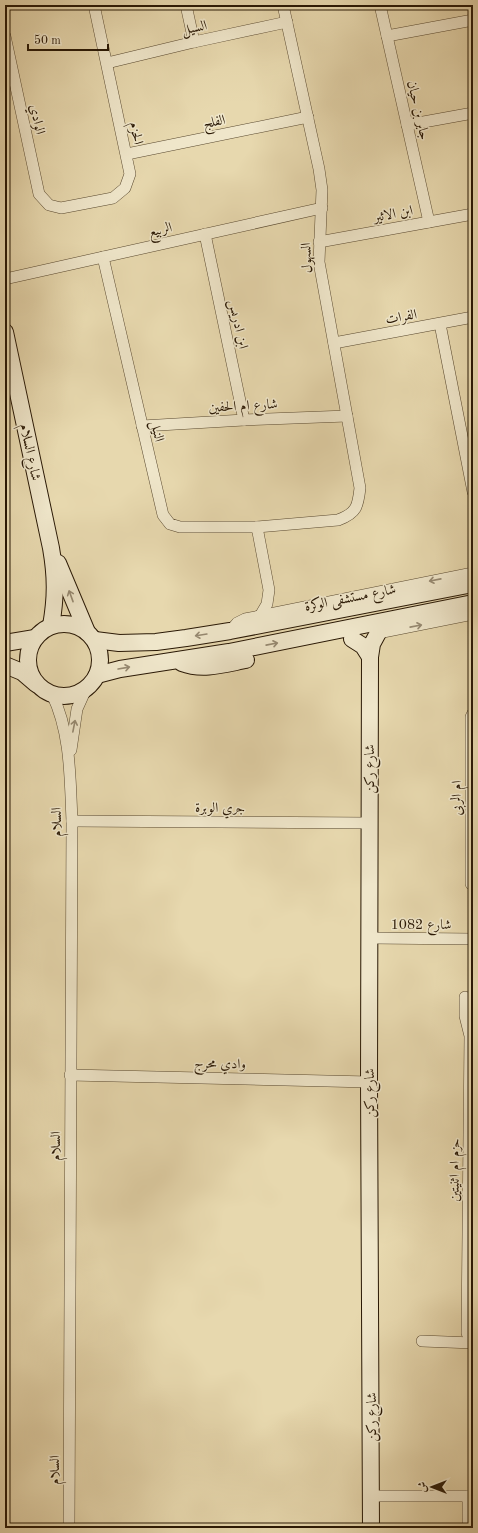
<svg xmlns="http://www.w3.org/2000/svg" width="478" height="1533" font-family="'Old Standard TT',Amiri,serif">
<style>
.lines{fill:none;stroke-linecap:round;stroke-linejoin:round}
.street-casing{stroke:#58482f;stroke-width:12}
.secondary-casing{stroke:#291805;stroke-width:18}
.street{stroke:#efe6ca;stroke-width:11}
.secondary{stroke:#efe6ca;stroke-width:16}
.oneway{stroke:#968971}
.labels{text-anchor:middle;stroke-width:3;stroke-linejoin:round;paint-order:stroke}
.street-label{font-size:14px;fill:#291805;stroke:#efe6ca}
</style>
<rect width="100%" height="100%" fill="#e7d8ae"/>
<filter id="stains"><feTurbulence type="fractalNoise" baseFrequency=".005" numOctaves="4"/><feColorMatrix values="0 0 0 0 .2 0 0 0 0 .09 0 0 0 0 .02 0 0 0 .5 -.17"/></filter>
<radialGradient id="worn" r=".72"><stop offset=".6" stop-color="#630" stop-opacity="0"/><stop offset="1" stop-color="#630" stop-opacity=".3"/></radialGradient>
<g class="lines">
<g class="street-casing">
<g id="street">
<polyline points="186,5 194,42"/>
<polyline points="380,5 429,222"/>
<polyline points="5,36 39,194 49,205 61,208 113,198 125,188 130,174 94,5"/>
<polyline points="387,36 473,20"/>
<polyline points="107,63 194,42 287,22"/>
<polyline points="407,125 473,113"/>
<polyline points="127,154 308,117"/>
<polyline points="205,234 244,420"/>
<polyline points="319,242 473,214"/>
<path d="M 103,257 L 163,515 L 170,524 L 180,527 L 257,527 L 338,520 C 357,513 358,506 360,488 L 319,262 L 322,190 L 319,169 L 283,5"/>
<polyline points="5,279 322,208"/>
<polyline points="440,324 473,492"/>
<polyline points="334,343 473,317"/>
<polyline points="142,426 244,420 347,416"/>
<polyline points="257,527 269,590 267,604 260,616"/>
<polyline points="232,629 237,623 245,619 473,573"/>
<polyline points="378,633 473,614"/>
<path d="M 52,694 C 71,733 70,779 72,821 L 69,1528"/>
<polyline points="71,750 77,709 86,689"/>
<polyline points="72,821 369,823"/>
<polyline points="471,884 471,717 473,713"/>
<polyline points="370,938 473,939"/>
<polyline points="465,997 465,1016 470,1036 467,1333 471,1343"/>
<polyline points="70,1075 369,1082"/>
<polyline points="422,1341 473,1343"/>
<polyline points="372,1496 473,1496"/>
<polyline points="468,1528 468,1496"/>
</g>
</g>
<g class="secondary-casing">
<g id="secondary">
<path d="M 5,332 L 51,548 C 56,577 56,597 51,626"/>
<polyline points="58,563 87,632"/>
<circle cx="64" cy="660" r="36"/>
<polyline points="352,639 363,646 370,657"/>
<polyline points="95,640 119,643 156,642 186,638 230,631 473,584"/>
<polyline points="5,643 35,638"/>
<path d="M 182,663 C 203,671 225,664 246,660"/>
<polyline points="5,665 22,672 36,684"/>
<polyline points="97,675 120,669 229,652 473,603"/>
<polyline points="371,1528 369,1082 370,657 372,644 378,633"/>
</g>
</g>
<use href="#street" class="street"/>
<use href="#secondary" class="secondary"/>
</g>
<defs><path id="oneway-shaft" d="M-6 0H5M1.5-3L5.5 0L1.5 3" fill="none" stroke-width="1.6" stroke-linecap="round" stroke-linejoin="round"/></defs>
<g class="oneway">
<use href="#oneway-shaft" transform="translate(435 580) rotate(169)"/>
<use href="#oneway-shaft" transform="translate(71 596) rotate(-110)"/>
<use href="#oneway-shaft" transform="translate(416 626) rotate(-11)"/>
<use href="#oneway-shaft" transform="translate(201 635) rotate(171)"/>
<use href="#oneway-shaft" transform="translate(272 644) rotate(-11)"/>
<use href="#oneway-shaft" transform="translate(124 668) rotate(-10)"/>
<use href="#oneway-shaft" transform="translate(74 726) rotate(-79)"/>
</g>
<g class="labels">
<g class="street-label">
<text transform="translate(194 27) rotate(-13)" y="5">السيل</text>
<text transform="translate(419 110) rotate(77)" y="5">جابر بن حيان</text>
<text transform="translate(38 119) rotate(78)" y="5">الوادي</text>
<text transform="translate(214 121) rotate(-12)" y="5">الفلج</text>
<text transform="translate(137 133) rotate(78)" y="5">الحزم</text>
<text transform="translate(393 213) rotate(-11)" y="5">ابن الاثير</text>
<text transform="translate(160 229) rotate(-13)" y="5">الربيع</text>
<text transform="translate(306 258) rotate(-93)" y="5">السهول</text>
<text transform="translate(401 316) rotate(-10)" y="5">الفرات</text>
<text transform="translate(239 324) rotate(78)" y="5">ابن ادريس</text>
<text transform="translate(243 405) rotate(-3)" y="5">شارع ام الحفين</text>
<text transform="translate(158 431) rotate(77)" y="5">النيل</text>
<text transform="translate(31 452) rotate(78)" y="5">شارع السلام</text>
<text transform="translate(350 597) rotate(-11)" y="5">شارع مستشفى الوكرة</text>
<text transform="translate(369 769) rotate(-90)" y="5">شارع ركن</text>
<text transform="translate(456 798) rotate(-90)" y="5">ام الربى</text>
<text x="220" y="812">جري الوبرة</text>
<text transform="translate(56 822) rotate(-91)" y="5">السلام</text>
<text x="421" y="929">شارع 1082</text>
<text transform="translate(220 1063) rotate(1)" y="5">وادي محرج</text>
<text transform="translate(369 1093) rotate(-90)" y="5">شارع ركن</text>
<text transform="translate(55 1146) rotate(-90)" y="5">السلام</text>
<text transform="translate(454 1170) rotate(-89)" y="5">حزم ام اثنيتين</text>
<text transform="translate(371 1417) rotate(-90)" y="5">شارع ركن</text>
<text transform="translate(54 1470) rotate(-90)" y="5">السلام</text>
</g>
</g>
<rect width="478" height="1533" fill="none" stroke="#e7d8ae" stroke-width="20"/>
<rect x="6" y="6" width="466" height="1521" fill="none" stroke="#291805" stroke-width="2"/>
<rect x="10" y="10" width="458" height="1513" fill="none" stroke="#291805"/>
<g transform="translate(432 1487) rotate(270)" stroke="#efe6ca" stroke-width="3" paint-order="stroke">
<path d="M0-3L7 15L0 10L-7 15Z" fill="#291805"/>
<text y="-6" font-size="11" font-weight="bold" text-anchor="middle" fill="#291805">ش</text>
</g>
<path d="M28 44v6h80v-6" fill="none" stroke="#291805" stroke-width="2"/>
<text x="34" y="44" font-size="12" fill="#291805" stroke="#efe6ca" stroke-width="3" paint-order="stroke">50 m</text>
<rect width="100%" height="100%" filter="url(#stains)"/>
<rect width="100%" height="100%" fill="url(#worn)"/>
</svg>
